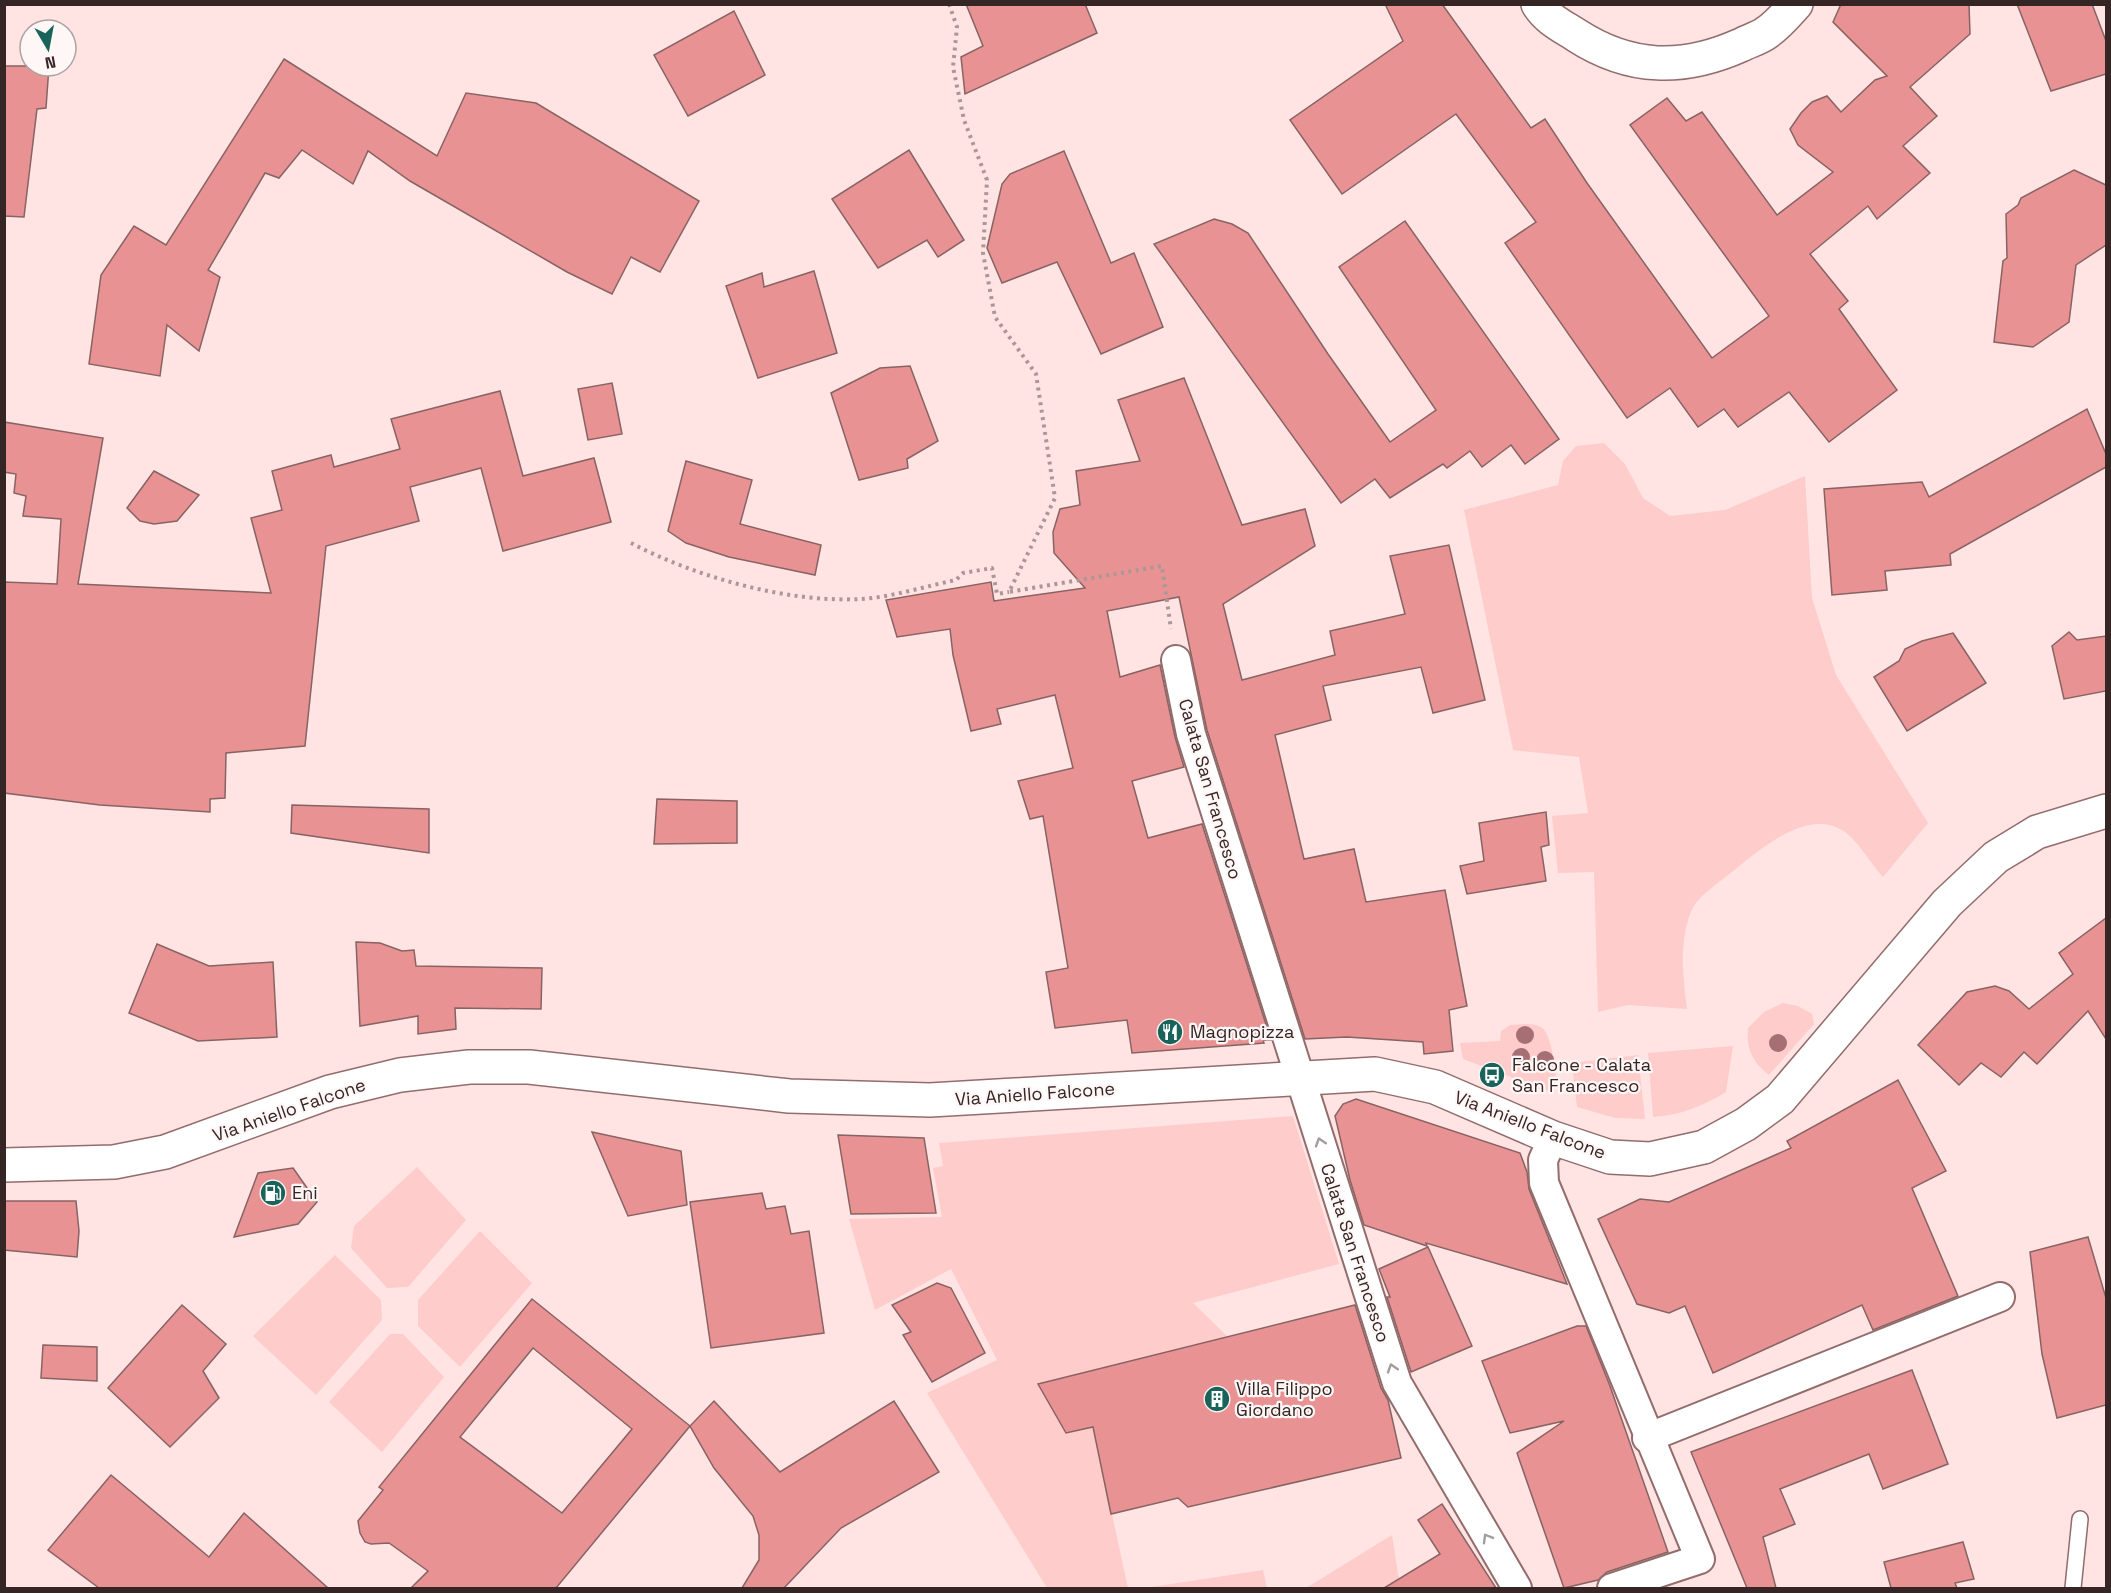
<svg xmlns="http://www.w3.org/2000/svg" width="2111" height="1593" font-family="'Space Grotesk',sans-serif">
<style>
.green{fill:#fecccb}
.building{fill:#e99293;stroke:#886363;stroke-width:1.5;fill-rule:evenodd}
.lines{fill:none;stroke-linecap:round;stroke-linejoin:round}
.service-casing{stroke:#936c6c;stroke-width:18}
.minor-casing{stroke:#936c6c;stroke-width:32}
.tertiary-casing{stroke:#936c6c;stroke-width:36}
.secondary-casing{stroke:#936c6c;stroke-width:36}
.path{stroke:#ad9796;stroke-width:4;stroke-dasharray:3 4.5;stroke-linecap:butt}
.service{stroke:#fff;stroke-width:15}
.minor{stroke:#fff;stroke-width:28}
.tertiary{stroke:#fff;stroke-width:33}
.secondary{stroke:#fff;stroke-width:33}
.tree{fill:#a56f74}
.oneway{stroke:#a49d9d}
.labels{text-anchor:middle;stroke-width:4.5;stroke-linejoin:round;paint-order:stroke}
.street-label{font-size:18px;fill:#352525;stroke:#fff6f6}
.poi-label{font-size:18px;fill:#352525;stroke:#fff6f6;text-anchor:start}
</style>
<rect width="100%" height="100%" fill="#ffe4e3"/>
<g class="green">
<path d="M 1604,443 L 1625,464 L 1643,498 L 1670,516 L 1725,510 L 1805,476 L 1812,598 L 1836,675 L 1928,823 L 1883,877 C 1872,865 1857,840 1845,832 C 1807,805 1756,853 1728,875 C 1715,886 1696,897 1690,914 C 1679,944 1683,978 1687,1009 L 1628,1005 L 1598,1012 L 1594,872 L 1558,873 L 1552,816 L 1588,813 L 1579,757 L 1513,750 L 1464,510 L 1558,485 L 1563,461 L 1576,446 Z"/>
<path d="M 1783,1003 L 1798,1006 L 1812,1014 L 1814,1024 L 1769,1075 C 1752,1062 1746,1049 1748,1028 L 1764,1012 Z"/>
<path d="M 1527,1024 C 1532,1024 1537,1025 1541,1027 C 1552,1034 1557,1074 1556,1087 L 1551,1092 L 1463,1059 L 1460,1043 L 1500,1041 L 1501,1031 L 1510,1025 Z"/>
<path d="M 1733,1046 L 1726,1092 C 1703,1106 1681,1115 1653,1117 L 1648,1053 Z"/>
<polygon points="1638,1055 1645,1119 1615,1118 1577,1107 1572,1063"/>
<polygon points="1293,1116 1339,1264 1193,1303 1228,1337 1038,1384 1066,1433 1093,1427 1128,1588 1047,1588 927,1393 997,1360 951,1269 875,1310 849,1219 942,1217 933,1168 943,1166 939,1143"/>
<polygon points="417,1167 466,1220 408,1287 387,1288 351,1248 354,1226"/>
<polygon points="480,1231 532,1283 460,1367 418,1326 418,1300"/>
<polygon points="335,1255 381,1300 382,1320 316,1395 253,1336"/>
<polygon points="390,1334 403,1334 444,1377 382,1452 329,1402"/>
<polygon points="1392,1535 1399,1580 1403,1588 1306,1588"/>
<polygon points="1263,1570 1267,1588 1145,1588"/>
</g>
<g class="building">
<polygon points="966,4 1085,4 1097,33 965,94 961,57 983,46"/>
<polygon points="1385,4 1442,4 1531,128 1545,119 1587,183 1712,358 1769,316 1630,125 1667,98 1686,121 1702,112 1777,215 1833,172 1798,145 1790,129 1801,113 1812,102 1827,96 1841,112 1875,80 1887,76 1833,22 1841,4 1969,4 1970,34 1910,87 1937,116 1903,146 1930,173 1877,219 1868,206 1810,254 1848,301 1839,309 1897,390 1829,442 1789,392 1738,427 1724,409 1698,427 1670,388 1627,418 1505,243 1536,222 1456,114 1342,194 1290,120 1403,41"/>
<polygon points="2017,4 2092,4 2106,41 2106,74 2051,91"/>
<polygon points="734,11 765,75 688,116 654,55"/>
<polygon points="284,59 437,156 466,93 536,103 699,201 660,272 631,257 612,294 567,272 410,181 368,151 353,184 302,150 279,178 265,173 208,270 220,277 199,351 167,325 160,376 89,364 101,275 134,226 166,245"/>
<polygon points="4,66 49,66 46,108 37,109 24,217 4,216"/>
<polygon points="909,150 964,240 938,257 927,240 878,268 832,199"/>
<polygon points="1064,151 1111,263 1134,253 1163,327 1101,354 1057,262 1002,283 987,248 1002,184 1010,174"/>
<polygon points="2074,170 2106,185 2106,245 2076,265 2069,322 2033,347 1994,342 2003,261 2007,258 2006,214 2018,205 2021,198"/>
<polygon points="1214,219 1232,224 1248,233 1328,354 1390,442 1436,410 1339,267 1405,221 1559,439 1525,464 1511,445 1482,467 1470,451 1447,468 1443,464 1390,498 1375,479 1341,503 1154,244"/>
<polygon points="814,271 837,353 758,378 726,286 762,273 764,287"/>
<polygon points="910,366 938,441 907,459 908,468 859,480 831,393 880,368"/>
<polygon points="1184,378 1242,525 1305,509 1315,546 1223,604 1242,680 1335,655 1330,631 1405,614 1390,556 1449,545 1485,700 1433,713 1421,667 1323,686 1331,720 1275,735 1304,859 1354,849 1366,902 1445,890 1467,1006 1449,1010 1453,1051 1424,1054 1423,1042 1347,1037 1305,1039 1207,730 1179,597 1107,611 1120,677 1160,665 1175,737 1184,767 1132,781 1148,838 1202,824 1271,1040 1263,1040 1264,1043 1132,1053 1127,1020 1055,1028 1046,972 1068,968 1043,816 1030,819 1018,781 1073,768 1055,695 997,709 1001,724 971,731 953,655 950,629 897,637 886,600 991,582 994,601 1085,588 1054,553 1053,532 1060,509 1080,505 1076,471 1140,461 1118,400"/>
<polygon points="612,383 622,434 588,440 578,389"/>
<polygon points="500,391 523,476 594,458 611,522 503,551 481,468 410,487 419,521 326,546 305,746 226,753 225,798 210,799 210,812 100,805 4,793 4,582 57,584 61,519 23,516 26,496 14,493 16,474 4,472 4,422 103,438 78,584 271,593 251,518 282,510 272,471 331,455 334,467 400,449 391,419"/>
<polygon points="2087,409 2106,454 2106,467 1950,554 1951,565 1885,571 1887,590 1832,595 1824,489 1922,482 1929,497"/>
<polygon points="686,461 752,480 740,524 821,545 815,575 729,557 686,543 668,531"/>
<polygon points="154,471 199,495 177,521 154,524 140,521 127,508"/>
<polygon points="2069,632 2077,640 2106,636 2106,691 2064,699 2052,646"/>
<polygon points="1953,633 1986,683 1907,731 1874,677 1899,661 1905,649 1922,641"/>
<polygon points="657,799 737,801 737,843 654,844"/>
<polygon points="292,805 429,809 429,853 291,833"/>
<polygon points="1546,812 1549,845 1541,847 1546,881 1467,894 1460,866 1484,861 1479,823"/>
<polygon points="2106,918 2106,1039 2088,1011 2037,1064 2024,1052 2001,1077 1981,1063 1959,1085 1918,1045 1967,992 1995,986 2009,991 2029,1009 2073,974 2059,953"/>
<polygon points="356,942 380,943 402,951 414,950 416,966 542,968 541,1009 455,1008 456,1029 418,1034 418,1016 360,1026"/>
<polygon points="157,944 209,966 273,962 277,1037 198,1041 129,1013"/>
<polygon points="1898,1080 1946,1171 1912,1188 1958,1296 1873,1330 1862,1305 1713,1373 1685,1306 1669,1313 1637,1304 1598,1219 1640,1199 1669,1202 1791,1148 1787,1141"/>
<polygon points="1356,1099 1520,1153 1527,1172 1529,1189 1567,1284 1426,1243 1427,1246 1364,1225 1350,1180 1335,1116 1343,1104"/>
<polygon points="592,1132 681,1151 687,1205 628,1216"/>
<polygon points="838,1135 924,1138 936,1213 851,1214"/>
<polygon points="293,1168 317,1202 298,1224 234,1237 258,1173"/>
<polygon points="762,1193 766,1209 785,1206 791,1234 809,1231 824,1333 711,1348 690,1202"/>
<polygon points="4,1201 76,1201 79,1231 77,1257 4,1250"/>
<polygon points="2088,1237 2106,1298 2106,1405 2057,1418 2042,1354 2030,1252"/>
<polygon points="1428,1247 1472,1346 1411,1372 1387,1297 1390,1297 1379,1269"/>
<polygon points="937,1283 951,1288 985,1353 932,1382 903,1335 911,1332 892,1305"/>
<path d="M 532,1299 L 690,1426 L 556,1588 L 411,1588 L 428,1571 L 389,1543 L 371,1544 L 365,1542 L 360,1533 L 358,1521 L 383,1490 L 379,1487 ZM 533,1348 L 632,1429 L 562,1513 L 460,1437 Z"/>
<polygon points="182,1305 226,1344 203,1371 219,1398 170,1447 108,1388"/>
<polygon points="1355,1305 1381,1388 1388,1400 1401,1458 1188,1507 1178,1498 1111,1514 1093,1427 1066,1433 1038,1384"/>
<polygon points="1577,1326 1586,1326 1610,1386 1668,1552 1607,1572 1598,1580 1564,1588 1517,1453 1564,1421 1510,1433 1482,1361"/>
<polygon points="43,1345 97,1347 97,1381 41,1378"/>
<polygon points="1912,1370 1948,1464 1883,1489 1869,1454 1780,1489 1795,1524 1763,1537 1776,1588 1747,1588 1691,1452"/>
<polygon points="714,1401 780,1472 894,1401 939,1472 841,1528 784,1588 742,1588 759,1560 759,1535 753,1516 714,1468 690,1426"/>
<polygon points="111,1475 209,1557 244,1513 328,1588 99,1588 48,1550"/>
<polygon points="1442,1504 1496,1588 1384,1588 1440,1554 1418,1520"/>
<polygon points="1963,1542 1974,1579 1955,1583 1957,1588 1891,1588 1884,1562"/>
</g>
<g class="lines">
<g class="service-casing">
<polyline id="service" points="2073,1588 2080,1519"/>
</g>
<g class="minor-casing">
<g id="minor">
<polyline points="1176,660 1191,734 1397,1383 1517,1588"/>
<polyline points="1553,1138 1543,1160 1544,1183 1700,1559 1612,1588"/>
<polyline points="1647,1438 2000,1297"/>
</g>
</g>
<g class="tertiary-casing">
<polyline id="tertiary" points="4,1165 114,1162 165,1152 330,1092 400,1075 469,1067 529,1067 789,1096 930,1100 1375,1074 1435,1087 1553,1138 1610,1157 1650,1159 1704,1147 1746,1124 1780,1099 1947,903 1996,857 2037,832 2106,811"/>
</g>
<g class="secondary-casing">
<path id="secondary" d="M 1538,4 C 1547,19 1562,26 1576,35 C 1630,70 1683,71 1741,45 C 1749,41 1759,38 1766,33 C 1777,26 1787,14 1796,4"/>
</g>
<g class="path">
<polyline points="949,4 957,27 953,67 964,120 987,180 983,253 995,317 1036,374 1055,498 1009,592 1162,566 1171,629"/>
<path d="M 631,543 C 696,577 787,603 861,599 C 893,597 926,586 956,580 L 963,573 L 992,568 L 997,594 L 1009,592"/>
</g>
<use href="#service" class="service"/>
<use href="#minor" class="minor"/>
<use href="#tertiary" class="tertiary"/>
<use href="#secondary" class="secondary"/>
</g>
<g class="tree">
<circle cx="1525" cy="1035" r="9"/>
<circle cx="1778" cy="1043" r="9"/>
<circle cx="1521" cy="1057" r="9"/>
<circle cx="1545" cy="1060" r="9"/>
</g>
<defs><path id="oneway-chevron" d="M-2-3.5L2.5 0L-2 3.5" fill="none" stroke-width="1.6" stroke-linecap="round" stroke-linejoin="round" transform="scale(1.5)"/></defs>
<g class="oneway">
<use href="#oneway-chevron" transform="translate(1320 1142) rotate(-108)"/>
<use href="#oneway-chevron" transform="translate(1392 1368) rotate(-108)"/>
<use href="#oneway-chevron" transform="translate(1487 1538) rotate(-120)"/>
</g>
<defs>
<g id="restaurant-disc" transform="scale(1.35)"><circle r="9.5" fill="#19635a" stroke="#fff6f6"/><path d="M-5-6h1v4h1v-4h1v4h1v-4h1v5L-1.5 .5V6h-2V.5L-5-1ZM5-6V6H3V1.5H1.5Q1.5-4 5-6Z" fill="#fff"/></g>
<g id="bus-disc" transform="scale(1.35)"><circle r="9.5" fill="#19635a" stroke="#fff6f6"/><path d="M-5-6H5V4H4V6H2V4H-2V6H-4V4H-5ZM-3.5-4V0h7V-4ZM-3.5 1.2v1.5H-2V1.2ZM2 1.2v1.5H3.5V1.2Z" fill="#fff"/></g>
<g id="fuel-disc" transform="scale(1.35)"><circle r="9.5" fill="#19635a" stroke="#fff6f6"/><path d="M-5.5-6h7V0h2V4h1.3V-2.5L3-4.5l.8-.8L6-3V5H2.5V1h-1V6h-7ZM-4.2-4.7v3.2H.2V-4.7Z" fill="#fff"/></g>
<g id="building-disc" transform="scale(1.35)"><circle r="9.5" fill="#19635a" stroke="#fff6f6"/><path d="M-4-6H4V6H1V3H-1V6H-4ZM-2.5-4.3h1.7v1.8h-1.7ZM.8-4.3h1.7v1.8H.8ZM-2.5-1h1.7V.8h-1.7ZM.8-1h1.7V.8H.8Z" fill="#fff"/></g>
</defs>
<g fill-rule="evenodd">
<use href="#restaurant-disc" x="1170" y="1032"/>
<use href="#bus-disc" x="1492" y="1075"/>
<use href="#fuel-disc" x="273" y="1193"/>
<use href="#building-disc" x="1217" y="1399"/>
</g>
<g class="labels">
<g class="street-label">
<text transform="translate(1210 789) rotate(74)" y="6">Calata San Francesco</text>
<text transform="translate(1035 1094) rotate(-4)" y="6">Via Aniello Falcone</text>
<text transform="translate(289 1110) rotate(-19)" y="6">Via Aniello Falcone</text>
<text transform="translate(1530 1125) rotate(21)" y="6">Via Aniello Falcone</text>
<text transform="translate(1355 1253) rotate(72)" y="6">Calata San Francesco</text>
</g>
<g class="poi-label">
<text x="1190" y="1038">Magnopizza</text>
<text x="1512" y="1071">Falcone - Calata<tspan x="1512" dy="21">San Francesco</tspan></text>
<text x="292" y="1199">Eni</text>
<text x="1236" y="1395">Villa Filippo<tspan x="1236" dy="21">Giordano</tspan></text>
</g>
</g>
<rect width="2111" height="1593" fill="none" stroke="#352525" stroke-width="12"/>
<g transform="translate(48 48) rotate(170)"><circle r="28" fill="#fff6f6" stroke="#aea2a2" stroke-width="1.5"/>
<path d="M0-4.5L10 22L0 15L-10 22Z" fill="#19635a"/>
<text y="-9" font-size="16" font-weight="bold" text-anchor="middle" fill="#352525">N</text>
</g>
</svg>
